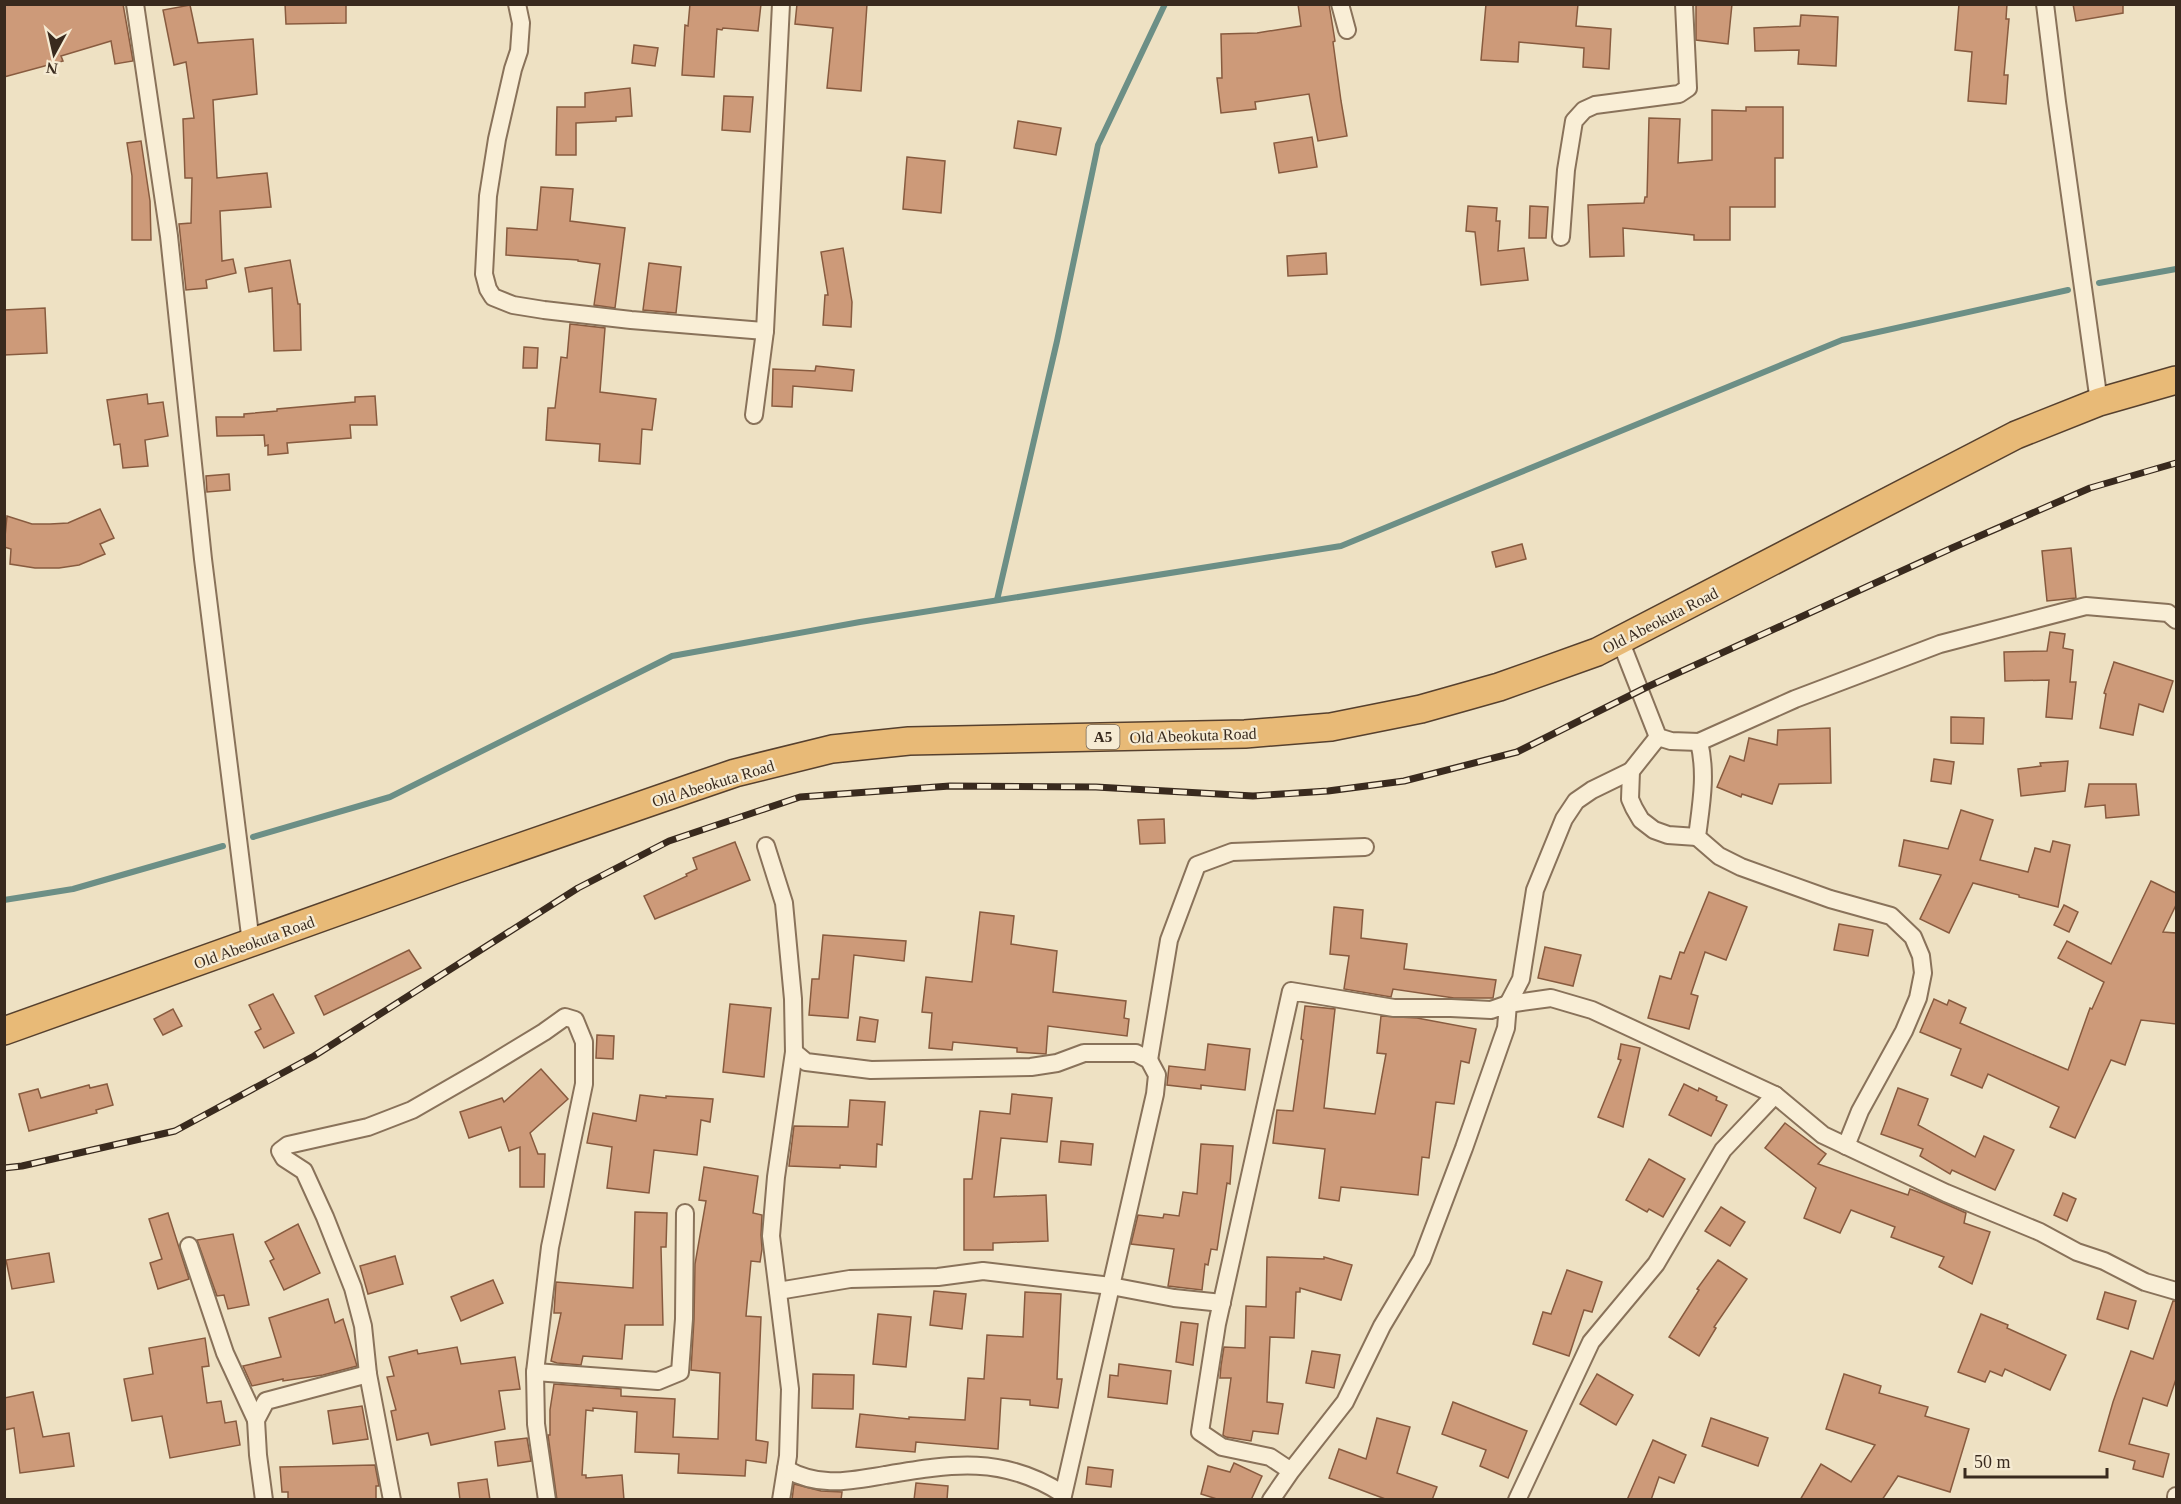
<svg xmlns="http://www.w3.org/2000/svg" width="2181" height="1504" font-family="Georgia,serif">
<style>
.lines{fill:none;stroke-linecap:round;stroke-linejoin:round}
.stream{stroke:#6c8f86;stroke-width:6}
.building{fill:#cd9a79;stroke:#885b3f;stroke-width:1.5}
.minor-casing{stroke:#89725a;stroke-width:20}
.trunk-casing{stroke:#56402e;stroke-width:30}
.minor{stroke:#f9eed6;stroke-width:16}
.trunk{stroke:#e8ba77;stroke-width:27}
.rail-casing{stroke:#392a1e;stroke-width:7}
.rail{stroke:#f6ebd3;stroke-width:4.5;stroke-dasharray:14;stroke-linecap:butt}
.labels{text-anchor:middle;stroke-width:4.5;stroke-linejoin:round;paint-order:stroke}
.shield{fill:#f6ebd3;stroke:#726454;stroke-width:1.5}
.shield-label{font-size:15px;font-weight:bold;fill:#392a1e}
.street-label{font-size:16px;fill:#392a1e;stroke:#f6ebd3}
</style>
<rect width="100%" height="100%" fill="#eee1c3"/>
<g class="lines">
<g class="stream">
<polyline points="2099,283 2176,269"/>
<polyline points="997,600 1057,341 1098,145 1165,4"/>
<polyline points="253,837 390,797 672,656 860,622 1341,546 1842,340 2068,290"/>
<polyline points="4,900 73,889 223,846"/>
</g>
</g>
<g class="building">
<polygon points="4,4 123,4 133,61 115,64 111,41 61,56 63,61 4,77"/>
<polygon points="285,4 346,4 346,23 286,24"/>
<polygon points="690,4 761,4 758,31 723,28 722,30 717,29 714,77 682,75 685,25 688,26"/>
<polygon points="797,4 867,4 861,91 827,88 833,28 795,24"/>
<polygon points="1298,4 1329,4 1335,41 1333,42 1341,101 1347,136 1318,141 1309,94 1255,102 1256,109 1221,113 1217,78 1222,78 1221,34 1257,33 1301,26"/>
<polygon points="1486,4 1578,4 1576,26 1611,29 1609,69 1583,67 1584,48 1519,42 1518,62 1481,60"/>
<polygon points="1696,4 1732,4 1728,44 1696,40"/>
<polygon points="1959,4 2007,4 2006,19 2009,19 2004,75 2008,75 2006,104 1968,101 1972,52 1955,50"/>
<polygon points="2073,4 2123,4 2123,13 2076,21"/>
<polygon points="190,5 198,43 253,39 257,94 213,100 217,178 267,173 271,207 220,211 222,261 233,259 236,273 206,280 207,288 186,290 179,224 191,223 192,178 185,178 183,119 194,118 186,62 174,65 163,10"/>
<polygon points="1801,15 1838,17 1836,66 1798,64 1799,50 1755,51 1754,28 1800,26"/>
<polygon points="634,45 658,48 655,66 632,63"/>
<polygon points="630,88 632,116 616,117 616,121 576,123 576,155 556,155 557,107 585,107 585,93"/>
<polygon points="724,96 753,97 750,132 722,130"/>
<polygon points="1746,107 1783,107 1783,158 1775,158 1775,207 1730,207 1730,240 1694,240 1694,235 1623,228 1624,256 1590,257 1588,205 1644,203 1645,197 1647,197 1649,118 1680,119 1678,163 1712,160 1712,110 1746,111"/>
<polygon points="1018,121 1061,128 1056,155 1014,148"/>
<polygon points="1312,137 1317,167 1279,173 1274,143"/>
<polygon points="141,141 150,201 151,240 132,240 132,176 127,143"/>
<polygon points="907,157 945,161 941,213 903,209"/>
<polygon points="541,187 573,189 570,221 625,228 615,308 594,305 600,264 578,261 578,260 506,255 507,228 537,230"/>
<polygon points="1468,206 1497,208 1496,221 1500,221 1498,251 1524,248 1528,280 1481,285 1475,232 1466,231"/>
<polygon points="1530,206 1548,207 1546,238 1529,238"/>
<polygon points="843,248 852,302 851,327 823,325 825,295 828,295 821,252"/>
<polygon points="1326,253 1327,274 1288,276 1287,256"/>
<polygon points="290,260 298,304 300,304 301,350 274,351 272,288 249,292 245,268"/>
<polygon points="649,263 681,267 676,313 643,310"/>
<polygon points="45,308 47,353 4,355 4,310"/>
<polygon points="570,324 605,328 600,392 656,399 652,430 642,429 640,464 599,461 600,444 546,440 548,408 555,408 561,357 567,358"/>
<polygon points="524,347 538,348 537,368 523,368"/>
<polygon points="816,366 854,370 852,391 793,386 792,407 772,406 773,369 815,371"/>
<polygon points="147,394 148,404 163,402 168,436 145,440 148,466 123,468 120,444 114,445 107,400"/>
<polygon points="375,396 377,425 350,425 351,438 287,443 288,453 268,455 268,445 265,446 264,435 217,436 216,417 244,417 244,414 277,411 277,409 355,402 355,397"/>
<polygon points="229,474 230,490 207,492 206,476"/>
<polygon points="100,509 114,538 100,544 105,554 79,565 59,568 35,568 10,564 11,549 4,547 7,516 32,524 50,524 68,523"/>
<polygon points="1522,544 1526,559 1496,567 1492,552"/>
<polygon points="2071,548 2076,598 2047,601 2042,551"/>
<polygon points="2050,632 2065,634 2063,648 2073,650 2070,682 2076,682 2072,719 2046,717 2049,680 2005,681 2004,652 2047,651"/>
<polygon points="2114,662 2173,681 2163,712 2139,704 2133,735 2100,728 2106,694 2104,693"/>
<polygon points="1951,717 1984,718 1983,744 1951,743"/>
<polygon points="1830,728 1831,783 1779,784 1772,804 1742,794 1741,797 1717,787 1730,756 1744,761 1749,738 1777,745 1778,730"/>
<polygon points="1934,759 1954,762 1951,784 1931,781"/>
<polygon points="2068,761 2065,791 2021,796 2018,769 2041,766 2040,763"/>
<polygon points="2089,784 2136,784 2139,815 2106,818 2105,805 2085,807"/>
<polygon points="1961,810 1993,820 1980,860 2028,872 2035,848 2050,852 2053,841 2070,845 2058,907 2019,897 2019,895 1973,883 1949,933 1920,919 1941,875 1899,866 1904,840 1948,849"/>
<polygon points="1164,819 1165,843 1140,844 1138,820"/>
<polygon points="735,842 750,880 655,919 644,896 687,876 686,874 697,869 693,858"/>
<polygon points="2151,881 2176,893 2176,905 2163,932 2176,933 2176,1024 2141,1020 2125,1065 2111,1060 2075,1138 2050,1127 2059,1107 1988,1074 1982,1088 1951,1075 1961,1049 1920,1032 1934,999 1947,1005 1949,1000 1966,1008 1960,1023 2068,1070 2090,1008 2092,1009 2104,982 2058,958 2067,941 2111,964"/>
<polygon points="1709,892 1747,907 1726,960 1705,952 1691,994 1698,996 1689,1029 1648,1018 1660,976 1671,979 1680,952 1684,953"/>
<polygon points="2064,905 2078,912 2069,932 2054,925"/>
<polygon points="1334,907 1363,910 1361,938 1407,944 1404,969 1496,980 1493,998 1454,998 1393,989 1391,997 1344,989 1349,956 1330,954"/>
<polygon points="980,912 1014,916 1011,944 1057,951 1053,992 1126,1001 1124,1018 1129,1019 1127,1036 1048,1026 1046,1054 1017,1052 1017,1048 953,1042 952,1050 929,1048 932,1013 922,1012 926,977 972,982"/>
<polygon points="1839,924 1873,930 1868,956 1834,950"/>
<polygon points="823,935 906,941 904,961 854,955 848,1018 809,1015 812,979 819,979"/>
<polygon points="1545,947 1581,955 1573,986 1538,978"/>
<polygon points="409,950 421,968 324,1015 315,996"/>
<polygon points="273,994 294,1033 264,1048 255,1032 261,1029 249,1005"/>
<polygon points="730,1004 771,1008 764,1077 723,1072"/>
<polygon points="1305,1006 1335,1009 1324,1108 1375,1114 1386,1054 1377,1053 1381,1016 1417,1018 1476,1029 1469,1063 1461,1061 1454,1104 1436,1102 1429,1158 1422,1157 1418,1195 1341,1187 1339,1201 1319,1198 1325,1149 1273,1143 1277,1110 1293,1111 1303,1040 1301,1039"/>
<polygon points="173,1009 182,1026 163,1035 154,1019"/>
<polygon points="860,1017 878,1020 875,1042 857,1040"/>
<polygon points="597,1035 614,1036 613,1059 596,1058"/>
<polygon points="1208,1044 1250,1049 1245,1090 1201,1085 1201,1089 1167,1085 1169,1066 1205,1070"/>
<polygon points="1621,1044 1640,1048 1623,1127 1598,1117 1621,1060 1618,1059"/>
<polygon points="541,1069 568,1099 530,1133 538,1154 545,1154 544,1187 520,1187 520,1147 509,1151 501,1127 469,1138 460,1112 502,1098 504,1102"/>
<polygon points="107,1084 113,1105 96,1110 97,1113 29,1131 19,1094 38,1089 41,1098 89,1085 90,1088"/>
<polygon points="1684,1084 1698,1091 1699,1088 1717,1097 1716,1100 1727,1105 1711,1136 1669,1115"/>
<polygon points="1898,1088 1928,1099 1918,1125 1975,1157 1984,1136 2014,1150 1995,1190 1952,1170 1950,1174 1920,1156 1923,1149 1881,1134"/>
<polygon points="1012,1094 1052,1098 1047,1142 1001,1138 994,1197 1046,1195 1048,1241 993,1243 993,1250 964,1250 964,1179 972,1179 980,1111 1010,1114"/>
<polygon points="640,1095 666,1098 666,1096 713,1099 710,1122 701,1120 697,1155 654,1150 649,1193 607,1188 612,1147 587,1143 593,1113 636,1121"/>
<polygon points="850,1100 885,1102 882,1145 877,1144 876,1167 840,1165 840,1168 789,1166 794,1126 848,1127"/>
<polygon points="1785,1123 1826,1154 1818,1164 1908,1195 1910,1189 1923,1194 1966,1213 1964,1223 1990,1232 1972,1284 1939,1267 1944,1257 1891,1237 1895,1227 1851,1210 1840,1233 1804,1218 1816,1188 1765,1148"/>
<polygon points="1061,1141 1093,1144 1091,1165 1059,1162"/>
<polygon points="1201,1144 1233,1146 1230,1184 1227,1183 1217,1250 1211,1249 1208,1265 1205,1264 1202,1290 1168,1286 1174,1249 1131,1244 1138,1215 1163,1218 1164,1214 1179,1216 1183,1192 1197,1194"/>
<polygon points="1649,1159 1685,1179 1663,1217 1649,1209 1647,1212 1626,1200"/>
<polygon points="704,1167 758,1176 753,1213 762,1215 761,1235 762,1249 760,1262 751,1261 746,1316 761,1317 756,1440 768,1442 766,1463 746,1460 745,1476 678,1473 679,1454 635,1452 637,1412 593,1408 593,1411 586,1410 582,1475 586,1475 586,1478 622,1475 624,1500 557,1500 548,1435 550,1435 550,1410 554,1384 621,1389 621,1396 675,1399 673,1437 718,1439 720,1373 691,1370 694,1319 695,1264 706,1201 699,1200"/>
<polygon points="2063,1193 2076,1199 2067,1221 2054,1215"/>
<polygon points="1721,1207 1745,1222 1730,1246 1705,1231"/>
<polygon points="635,1212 667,1213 666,1247 661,1247 663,1325 625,1325 622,1359 583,1356 581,1365 557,1363 551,1361 561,1313 554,1313 556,1282 633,1288"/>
<polygon points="168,1213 189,1279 158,1289 150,1263 162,1259 149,1219"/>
<polygon points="298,1224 320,1273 284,1290 270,1261 274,1259 265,1242"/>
<polygon points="233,1234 249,1305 228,1309 224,1295 217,1296 197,1240"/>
<polygon points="49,1253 54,1282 12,1289 6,1260"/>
<polygon points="395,1256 403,1284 368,1294 360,1266"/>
<polygon points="1267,1257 1324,1259 1324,1257 1352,1265 1341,1300 1300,1288 1300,1292 1296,1292 1294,1338 1270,1337 1267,1402 1283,1404 1278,1434 1253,1431 1251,1441 1226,1437 1223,1435 1231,1378 1220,1378 1221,1366 1224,1347 1245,1348 1246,1306 1266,1307"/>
<polygon points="1718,1260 1747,1279 1714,1327 1716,1328 1699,1356 1669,1337 1699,1290 1697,1289"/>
<polygon points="1567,1270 1602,1282 1592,1312 1584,1310 1569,1356 1533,1344 1543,1312 1551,1314"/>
<polygon points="493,1280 503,1303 461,1321 451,1297"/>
<polygon points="934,1291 966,1294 962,1329 930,1325"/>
<polygon points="1025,1292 1061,1294 1057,1379 1062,1379 1058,1408 1030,1405 1030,1400 1001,1398 998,1449 916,1442 915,1452 856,1447 860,1414 909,1419 909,1417 965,1420 968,1378 984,1379 987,1335 1023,1337"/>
<polygon points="2105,1292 2136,1301 2128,1329 2097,1319"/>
<polygon points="328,1299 335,1323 343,1319 357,1366 323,1375 283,1381 283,1379 252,1386 243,1366 281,1357 269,1318"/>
<polygon points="2173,1301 2176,1301 2176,1379 2167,1406 2143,1398 2129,1444 2169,1454 2163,1477 2133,1469 2135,1461 2099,1451 2113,1402 2131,1351 2153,1359"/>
<polygon points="878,1314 911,1317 906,1367 873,1364"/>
<polygon points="1981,1314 2008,1325 2007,1328 2066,1355 2050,1390 2005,1369 2002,1376 1990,1371 1985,1382 1958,1372"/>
<polygon points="1181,1322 1198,1324 1193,1365 1176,1362"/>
<polygon points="205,1338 209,1366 202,1367 207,1403 221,1401 225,1423 236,1421 240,1445 170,1458 162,1416 132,1421 124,1379 153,1374 149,1348"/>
<polygon points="457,1347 461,1364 515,1357 520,1389 499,1391 505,1429 431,1445 428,1433 397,1440 391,1411 396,1410 387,1377 394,1376 389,1357 417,1350 418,1354"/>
<polygon points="1312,1351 1340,1355 1334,1388 1306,1383"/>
<polygon points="1119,1364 1171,1371 1167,1404 1108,1397 1110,1375 1118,1376"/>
<polygon points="813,1374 854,1375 853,1409 812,1408"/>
<polygon points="1597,1374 1633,1395 1616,1425 1580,1404"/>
<polygon points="1844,1374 1881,1386 1879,1393 1928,1407 1925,1416 1969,1429 1950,1492 1898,1476 1882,1500 1800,1500 1821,1464 1851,1482 1875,1445 1826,1429"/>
<polygon points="33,1392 43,1437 69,1433 74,1466 20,1473 14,1428 4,1430 4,1398"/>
<polygon points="1453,1402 1527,1431 1508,1478 1480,1466 1486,1450 1442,1434"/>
<polygon points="362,1406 368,1439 333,1444 328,1411"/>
<polygon points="1377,1418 1410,1427 1397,1473 1437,1487 1432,1500 1388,1500 1329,1478 1339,1449 1366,1459"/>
<polygon points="1711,1418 1768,1438 1758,1466 1702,1446"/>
<polygon points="527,1438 531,1461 498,1466 495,1442"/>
<polygon points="1653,1440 1686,1455 1674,1483 1659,1477 1651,1500 1627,1500"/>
<polygon points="1234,1463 1262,1476 1251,1500 1220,1500 1201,1494 1208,1466 1230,1472"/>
<polygon points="375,1465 379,1486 376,1486 376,1500 288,1500 288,1492 282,1492 280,1467"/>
<polygon points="1088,1467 1113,1470 1111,1487 1086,1484"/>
<polygon points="487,1479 490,1500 460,1500 458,1483"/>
<polygon points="916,1483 948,1486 947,1500 914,1500"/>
<polygon points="794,1484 821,1491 842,1492 841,1500 792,1500"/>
</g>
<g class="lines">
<g class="minor-casing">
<g id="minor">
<polyline points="135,4 169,236 203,559 251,943"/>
<polyline points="517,4 521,23 519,51 513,69 497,139 488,196 484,274 488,289 493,297 513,305 544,310 631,320 765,331"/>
<polyline points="1340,4 1347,30"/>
<polyline points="2045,4 2057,102 2099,402"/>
<polyline points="1561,237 1566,170 1574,121 1584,110 1595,105 1679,94 1688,88 1684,4"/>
<polyline points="754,415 765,331 781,4"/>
<polyline points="1620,640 1658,737 1671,741 1699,742 1795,699 1940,644 2086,606 2168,613 2176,620"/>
<polyline points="1658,737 1631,771 1630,799 1634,808 1641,820 1654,830 1668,835 1697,837"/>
<path d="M 1699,742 C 1707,774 1701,805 1697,837 L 1719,856 L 1741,867 L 1830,899 L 1891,916 L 1913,937 L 1921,956 L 1923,973 L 1918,998 L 1904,1031 L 1860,1111 L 1846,1146"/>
<polyline points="766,846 784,903 793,999 794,1052 776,1177 771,1236 790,1389 788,1456 781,1500"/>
<polyline points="1508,1004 1551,998 1592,1010 1775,1095 1823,1135 1946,1193 2040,1232 2077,1252 2104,1261 2145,1282 2176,1291"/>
<polyline points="1508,1004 1521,979 1535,890 1564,819 1576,801 1592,790 1631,771"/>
<polyline points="794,1052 806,1062 871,1070 1031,1067 1057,1063 1084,1053 1136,1053 1149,1060 1157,1075 1155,1094 1062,1500"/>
<polyline points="1149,1060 1169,940 1197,865 1232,852 1365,847"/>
<polyline points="189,1246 225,1353 256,1420"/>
<polyline points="778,1291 850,1279 938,1277 983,1271 1111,1286 1174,1298 1222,1303"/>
<polyline points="535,1372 658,1381 680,1372 684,1319 685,1213"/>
<path d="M 786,1469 C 820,1488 848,1481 885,1475 C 951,1464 1003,1455 1063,1494"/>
<polyline points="264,1500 258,1455 256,1420 266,1401 368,1374"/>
<polyline points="392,1500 368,1374 363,1326 353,1288 325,1217 304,1171 284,1158 280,1151 288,1145 368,1127 412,1110 485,1068 544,1032 565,1017 575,1020 584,1042 584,1084 550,1247 535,1372 536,1424 547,1500"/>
<polyline points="1271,1500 1291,1471 1270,1457 1222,1447 1200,1432 1217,1324 1291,991 1394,1008 1451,1008 1491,1010 1508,1004 1506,1028 1464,1148 1422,1259 1382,1326 1345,1402 1291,1471"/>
<polyline points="1517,1500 1591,1342 1656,1264 1723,1150 1775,1095"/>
<polyline points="2176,1500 2176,1496"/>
</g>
</g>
<g class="trunk-casing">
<polyline id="trunk" points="4,1031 454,870 694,787 735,773 832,749 909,741 1245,734 1331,727 1421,709 1499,687 1597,652 2016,435 2099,402 2176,380"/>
</g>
<use href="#minor" class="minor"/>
<use href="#trunk" class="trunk"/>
<g class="rail-casing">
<polyline id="rail" points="4,1168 22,1166 175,1131 314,1056 578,888 669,841 800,797 950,786 1096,787 1253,796 1328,791 1404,781 1517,752 1647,687 1952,548 2090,488 2176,463"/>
</g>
<use href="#rail" class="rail"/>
</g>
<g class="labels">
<rect class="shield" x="1086.5" y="725" width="33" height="24" rx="4.5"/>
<g class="shield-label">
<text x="1103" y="742">A5</text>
</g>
<g class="street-label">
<text transform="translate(1660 620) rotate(-27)" y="6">Old Abeokuta Road</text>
<text transform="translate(1193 735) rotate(-2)" y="6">Old Abeokuta Road</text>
<text transform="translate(713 783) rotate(-17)" y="6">Old Abeokuta Road</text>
<text transform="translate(254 942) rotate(-20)" y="6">Old Abeokuta Road</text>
</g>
</g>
<rect width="2181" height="1504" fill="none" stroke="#392a1e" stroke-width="12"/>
<g transform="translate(54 54) rotate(188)" stroke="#f6ebd3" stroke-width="4.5" paint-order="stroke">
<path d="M0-4.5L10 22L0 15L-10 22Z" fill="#392a1e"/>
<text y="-9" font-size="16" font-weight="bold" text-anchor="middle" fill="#392a1e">N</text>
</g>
<path d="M1965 1468v9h142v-9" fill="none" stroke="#392a1e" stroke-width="3"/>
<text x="1974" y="1468" font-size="18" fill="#392a1e" stroke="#f6ebd3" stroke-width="4.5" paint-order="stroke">50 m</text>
</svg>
